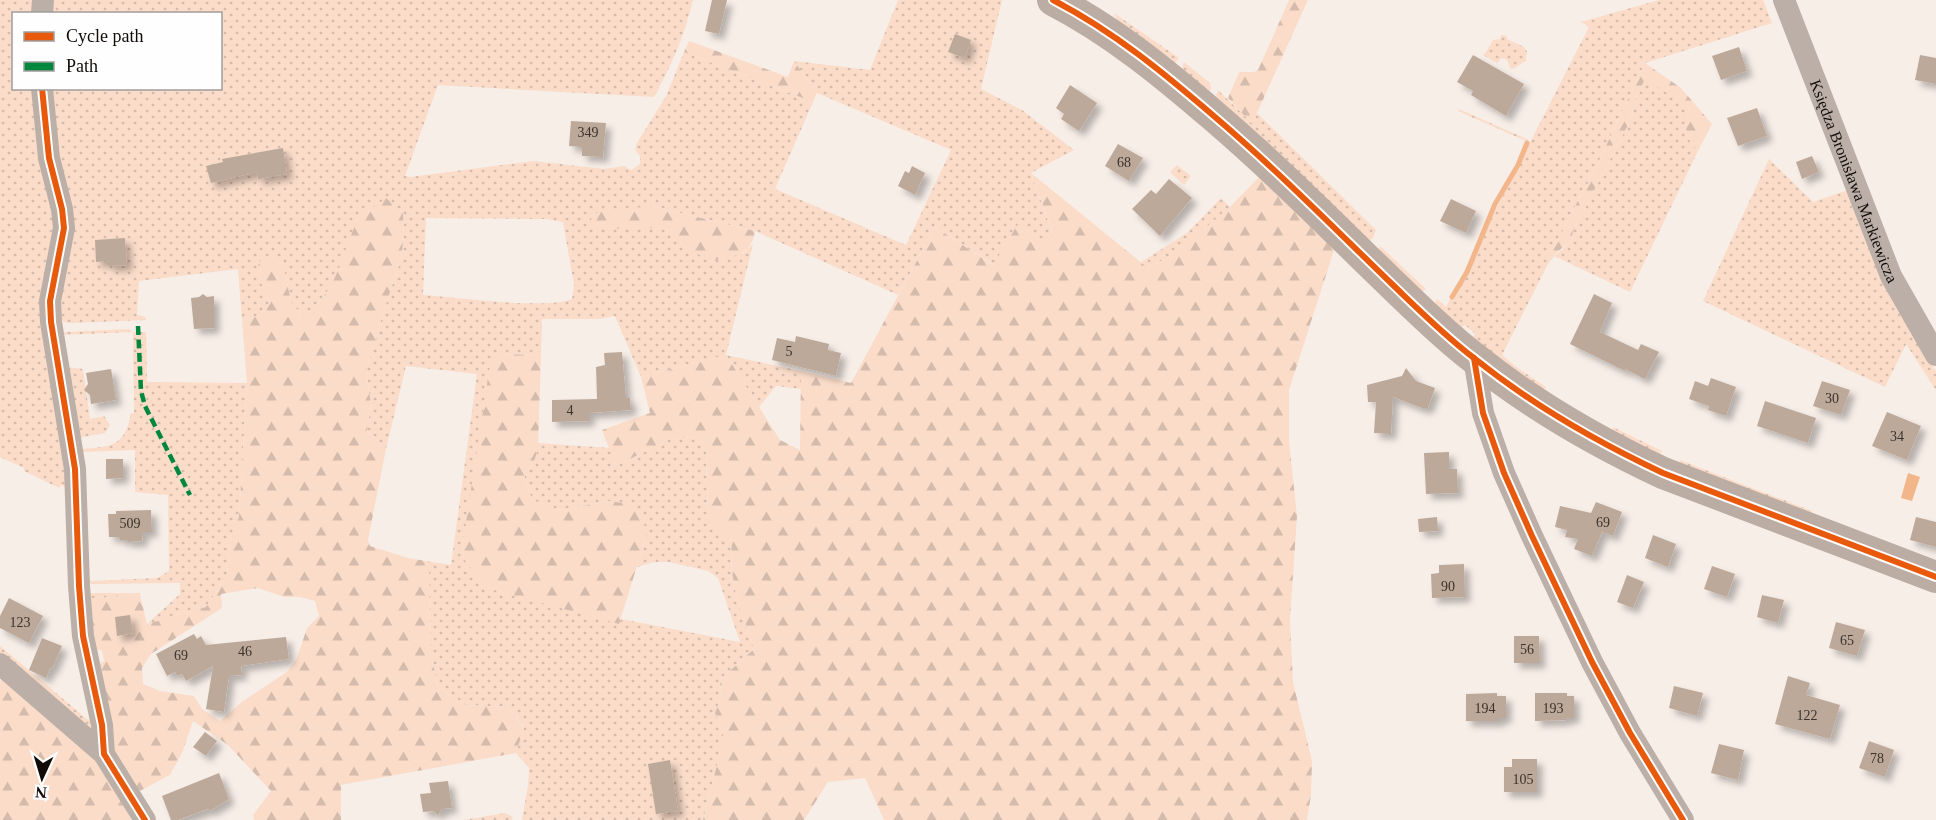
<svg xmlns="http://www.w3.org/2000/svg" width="1936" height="820" font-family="'Times New Roman',serif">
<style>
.grass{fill:url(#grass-dots);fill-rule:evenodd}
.forest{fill:url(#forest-firs);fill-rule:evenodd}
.water{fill:#f2b68a}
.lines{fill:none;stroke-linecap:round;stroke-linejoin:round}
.stream{stroke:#f2b68a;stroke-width:5}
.building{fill:#bca99a;filter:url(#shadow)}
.street{stroke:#bbafa7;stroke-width:22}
.secondary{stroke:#bbada4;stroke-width:32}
.quiet{stroke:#00873e;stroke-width:4.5;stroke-dasharray:9 4.5;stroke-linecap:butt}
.cycleway-casing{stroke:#fefefe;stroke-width:10}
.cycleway{stroke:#e8590c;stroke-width:6}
.labels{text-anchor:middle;stroke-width:4.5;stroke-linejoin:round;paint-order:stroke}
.number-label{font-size:14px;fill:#3b322c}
.street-label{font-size:16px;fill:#100b07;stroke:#fefefe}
</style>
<defs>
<pattern id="grass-dots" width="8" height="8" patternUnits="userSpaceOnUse" patternTransform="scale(1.5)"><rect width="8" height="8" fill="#fadcc9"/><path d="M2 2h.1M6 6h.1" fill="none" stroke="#d5bbab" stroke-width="1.8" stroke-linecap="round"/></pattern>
<pattern id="forest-firs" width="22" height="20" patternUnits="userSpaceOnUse" patternTransform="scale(1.5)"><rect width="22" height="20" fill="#fadcc9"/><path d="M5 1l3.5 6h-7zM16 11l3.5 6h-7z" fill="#d5bbab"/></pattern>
<filter id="shadow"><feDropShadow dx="5.5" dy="5.5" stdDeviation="3" flood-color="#0004"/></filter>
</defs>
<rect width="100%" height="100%" fill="#f8eee8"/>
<g class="grass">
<polygon points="0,0 39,0 38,13 14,14 14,88 38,89 54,198 53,267 100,740 0,657 0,646 87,719 93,721 65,487 61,485 59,488 24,471 24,468 0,457"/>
<path d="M 47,0 L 693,0 C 684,37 672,64 654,97 L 438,85 L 405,176 L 410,177 L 534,161 L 604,169 L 624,166 L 631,170 L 640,164 L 640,156 L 635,150 L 637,143 L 666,96 L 684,52 L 813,102 L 775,189 L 906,245 L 951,150 L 817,93 L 794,61 L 870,70 L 898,0 L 1002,0 L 981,89 L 1022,110 L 1074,150 L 1031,173 L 1053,235 L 1041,247 L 994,265 L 935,227 L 898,295 L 755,231 L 651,206 L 657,228 L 674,231 L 684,247 L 743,253 L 753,244 L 726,355 L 801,371 L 801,389 L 776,386 L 759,407 L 726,355 L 641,377 L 615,316 L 598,319 L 542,319 L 541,355 L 495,354 L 462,549 L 464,559 L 487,588 L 619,623 L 621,619 L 740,642 L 718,578 L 708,571 L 669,562 L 654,562 L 637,567 L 647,534 L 610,501 L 559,510 L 532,500 L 524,475 L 534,461 L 538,443 L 610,448 L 616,466 L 670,439 L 699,436 L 706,449 L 708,518 L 732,541 C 728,582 741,610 754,649 L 720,680 L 721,697 L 715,713 L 724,737 L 703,820 L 522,820 L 528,785 L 529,768 L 516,753 L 524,727 L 508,707 L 466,705 L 438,686 L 430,651 L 429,568 L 426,561 L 451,565 L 477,374 L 406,366 L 386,449 L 367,431 L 371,405 L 366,370 L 386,304 L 401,259 L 404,236 L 403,213 L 358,220 C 346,254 335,294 304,315 L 292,305 L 282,261 L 265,288 L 269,304 L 262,314 L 242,321 L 238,269 L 139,281 L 137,315 L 146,317 L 146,320 L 72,323 L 64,322 L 58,318 L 58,282 L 46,89 L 220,88 L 220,14 L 46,14 ZM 426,218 L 546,219 L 563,222 L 574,285 L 572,299 C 547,310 454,297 423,295 Z"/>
<path d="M 1659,0 L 1763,0 L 1772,23 L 1645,63 L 1589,182 L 1584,188 L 1558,241 C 1548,247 1547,253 1548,264 L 1502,355 L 1519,369 L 1546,387 L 1539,397 L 1469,343 L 1475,334 L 1465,325 L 1457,331 L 1432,309 L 1437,299 L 1446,307 L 1589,27 L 1581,22 Z"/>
<polygon points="1114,13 1179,58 1174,64 1117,20"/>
<polygon points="1501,35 1507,36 1507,39 1524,47 1527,51 1526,61 1513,69 1510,68 1507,60 1502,58 1497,63 1483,55 1486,52 1493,40 1500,39"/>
<polygon points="1184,62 1210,83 1211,88 1208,97 1181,72"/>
<path d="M 1645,78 L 1689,107 C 1686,128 1683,135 1698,151 L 1630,292 L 1554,256 L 1571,242 L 1573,231 L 1630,121 L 1637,95 Z"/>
<polygon points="1218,90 1252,123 1257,113 1376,230 1373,238 1364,246 1215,98"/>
<polygon points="1459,109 1529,140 1528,142 1458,111"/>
<polygon points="1769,159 1813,202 1848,190 1916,337 1936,371 1936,390 1906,344 1885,387 1703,301"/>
<polygon points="1177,165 1191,176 1184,185 1170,172"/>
<polygon points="1221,198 1230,207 1176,253 1148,268 1141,262 1187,233"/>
<polygon points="1380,246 1426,289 1417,296 1379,250"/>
<path d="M 129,329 L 133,332 L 146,332 L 147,382 L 247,383 L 239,517 L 230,539 L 227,576 L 206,607 L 147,624 L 180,594 L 180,583 L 92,584 L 85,581 L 86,575 L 91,581 L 157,578 L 169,571 L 168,495 L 135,492 L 135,450 L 81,452 L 80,449 C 111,447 125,447 131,413 L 134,413 L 133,332 L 61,335 L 66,367 L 83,369 L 90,419 L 104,416 L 110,425 L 105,433 L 78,438 L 61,335 L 65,332 Z"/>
<polygon points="1613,427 1662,451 1657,461 1611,439"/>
<polygon points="1680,460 1812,511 1809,516 1677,469"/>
<polygon points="94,593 141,593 140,595 83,599 88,594"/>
<polygon points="505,813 513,817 512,820 464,820"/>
</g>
<g class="forest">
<polygon points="1289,0 1308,0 1252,124 1228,98 1239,72 1254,72 1258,70"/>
<polygon points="689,41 788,77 794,61 817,93 813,102 684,52"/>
<path d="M 1645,63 L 1681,88 L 1712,124 L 1698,151 C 1682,135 1686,128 1689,107 L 1645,79 L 1637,95 L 1630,121 L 1573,231 L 1571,242 L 1558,251 L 1548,264 C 1546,253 1548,247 1558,241 L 1584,188 L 1589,182 Z"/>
<path d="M 1031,173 L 1148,268 L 1176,253 L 1230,207 L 1259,177 L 1337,241 L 1289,390 L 1289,441 L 1297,516 L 1290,620 L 1293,682 L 1312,761 L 1311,795 L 1307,820 L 884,820 L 865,778 L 828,782 L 804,820 L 703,820 L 724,737 L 715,713 L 721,697 L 720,680 L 754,649 C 741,610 728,582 732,541 L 708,518 L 706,449 L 699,436 L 670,439 L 616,466 L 602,430 L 650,413 L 641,377 L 726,355 L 780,440 L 800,450 L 801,371 L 851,383 L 935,227 L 993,265 L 1018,224 L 1041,246 L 1053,234 Z"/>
<path d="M 386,198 L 403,213 L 404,236 L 401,259 L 386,304 L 366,370 L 371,405 L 367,431 L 386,449 L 368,540 L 370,546 L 408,558 L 426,561 L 429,568 L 430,651 L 438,686 L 466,705 L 508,707 L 524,728 L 516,753 L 341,785 L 341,820 L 254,820 L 253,815 L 271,791 L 228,745 L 193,721 L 182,753 L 170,775 L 123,800 L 131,820 L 0,820 L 0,682 L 3,676 L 100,758 L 97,666 L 104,661 L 102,650 L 88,649 L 83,599 L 140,595 L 147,624 L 206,607 L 227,576 L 230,539 L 239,517 L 247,383 L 242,321 L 262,314 L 269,304 L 265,288 L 253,275 L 263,256 L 282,261 L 292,305 L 304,315 C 339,291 340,256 357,222 C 362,213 378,205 386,198 ZM 258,588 L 284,597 L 300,597 L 315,601 L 319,616 L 307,628 L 297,658 L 287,672 L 243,701 L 220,721 L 202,709 L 194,696 L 160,691 L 143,684 L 142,668 L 151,654 L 222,608 L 221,594 Z"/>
<path d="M 651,206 L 755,231 C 751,257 733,256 711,261 L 684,247 L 674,231 L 657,228 L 590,229 L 592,213 Z"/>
<polygon points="495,354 541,355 538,449 534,461 524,475 532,500 559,510 610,501 634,505 641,513 647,534 619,624 487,588 464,559 462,549 491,358"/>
</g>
<polygon class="water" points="1908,473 1920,477 1912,501 1901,498"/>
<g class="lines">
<polyline class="stream" points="1452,297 1467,272 1495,204 1518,165 1527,143"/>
</g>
<g class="building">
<polygon points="712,0 727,0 719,34 705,31"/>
<polygon points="955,34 971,40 965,58 948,52"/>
<polygon points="1739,47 1747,71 1721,80 1712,56"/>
<polygon points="1473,55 1524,84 1506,116 1471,95 1473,91 1457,82"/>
<polygon points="1920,55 1936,58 1936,84 1915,80"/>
<polygon points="1070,85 1097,103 1079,131 1061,119 1064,114 1056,108"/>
<polygon points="1757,108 1767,136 1738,146 1727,118"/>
<polygon points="571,121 606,123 603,157 582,156 582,147 569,146"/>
<polygon points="1118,144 1143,158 1129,181 1105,166"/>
<polygon points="283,148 287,174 258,179 257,172 211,183 206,166 223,162 222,159"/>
<polygon points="1812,156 1819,172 1802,179 1796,162"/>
<polygon points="912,166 925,173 915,195 898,186 905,171 909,173"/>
<polygon points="1169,179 1192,198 1160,236 1132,209 1151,190 1156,194"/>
<polygon points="1451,199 1476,211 1466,233 1440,221"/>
<polygon points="125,238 127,265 108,266 108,261 96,262 95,240"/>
<polygon points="203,294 207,297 214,296 214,328 194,329 191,298 199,297"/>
<polygon points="1594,294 1612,303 1600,332 1638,350 1641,344 1659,352 1645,379 1625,369 1625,371 1570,344"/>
<polygon points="796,336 829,344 828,350 841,353 836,376 772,360 777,338 795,342"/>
<polygon points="622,352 626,398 630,398 631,410 589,413 589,421 552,422 552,400 597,399 596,367 605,365 604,353"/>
<polygon points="1406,368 1416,381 1435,388 1428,408 1422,408 1393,397 1391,434 1374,433 1376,402 1368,402 1367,385 1402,376"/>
<polygon points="111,369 116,400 91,404 90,395 84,390 88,384 86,373"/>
<polygon points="1711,378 1736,387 1726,416 1708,410 1709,406 1689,399 1695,381 1708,386"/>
<polygon points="1822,381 1850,390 1841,415 1813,406"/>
<polygon points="1765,401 1816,418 1808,443 1757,426"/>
<polygon points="1887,412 1921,426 1907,460 1872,446"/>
<polygon points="1449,452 1449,469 1457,469 1458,493 1426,494 1424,453"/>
<polygon points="106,459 123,459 123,478 106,479"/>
<polygon points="1596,502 1622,512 1613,536 1602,532 1592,556 1574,549 1578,539 1565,537 1567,530 1555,527 1560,506 1591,513"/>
<polygon points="151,510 152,532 143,532 142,541 128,542 128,540 120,540 119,537 109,537 108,514 116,514 116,511"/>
<polygon points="1437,517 1438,531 1419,532 1418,519"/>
<polygon points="1916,517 1936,522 1936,547 1910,540"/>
<polygon points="1653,535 1676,544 1668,567 1645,558"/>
<polygon points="1464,564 1465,597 1432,598 1431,574 1439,573 1439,565"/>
<polygon points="1712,566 1735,574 1727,597 1704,589"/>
<polygon points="1627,575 1644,582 1633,608 1617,602"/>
<polygon points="1762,595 1784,600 1778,623 1757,617"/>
<polygon points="9,598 43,616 29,643 0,628 0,616"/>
<polygon points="130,615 133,633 117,636 115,617"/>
<polygon points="1836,622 1865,630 1857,656 1829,648"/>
<polygon points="194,634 197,639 201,636 206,645 286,637 289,659 241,666 242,675 229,676 224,712 206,709 213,666 186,681 182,674 177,676 175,672 167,676 156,654"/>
<polygon points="1514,636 1539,636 1540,663 1514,663"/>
<polygon points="42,638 62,646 52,669 50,668 46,678 29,670"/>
<polygon points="1788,676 1810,683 1806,695 1840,705 1830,739 1775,724"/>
<polygon points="1674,686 1703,693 1697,716 1669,708"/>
<polygon points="1497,693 1497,696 1506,696 1506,718 1499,718 1499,721 1466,721 1466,694"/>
<polygon points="1535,693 1567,693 1567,696 1574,696 1574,718 1566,718 1566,720 1535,721"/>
<polygon points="205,732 217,741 206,756 193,747"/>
<polygon points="1869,741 1894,750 1885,777 1859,768"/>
<polygon points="1719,744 1744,750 1738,780 1711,773"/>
<polygon points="1512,759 1537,759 1537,792 1504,792 1504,767 1512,767"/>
<polygon points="670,760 678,811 656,814 648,764"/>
<polygon points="219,773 229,799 210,811 208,809 178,820 171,820 162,796"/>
<polygon points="448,781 452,808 442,809 438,815 433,811 423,812 420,794 431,793 429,783"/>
</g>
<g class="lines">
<g class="street">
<path id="s1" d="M 1784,0 L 1891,276 L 1936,355"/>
<polyline points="42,14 43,0"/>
<polyline points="42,88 49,158 62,209 64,228 50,301 51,322 75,469 79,586 83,636 102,725 104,754"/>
<polyline points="1474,358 1483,413 1504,473 1532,536 1592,662 1630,733 1683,820"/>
<polyline points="0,664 104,754 145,820"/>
</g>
<path class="secondary" d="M 1053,0 C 1113,31 1164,73 1215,117 C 1277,170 1334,228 1393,285 C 1419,310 1445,336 1474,358 C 1531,404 1597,442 1663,473 L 1936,577"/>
<polyline class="quiet" points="138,326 141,391 145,406 190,495"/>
<g class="cycleway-casing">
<g id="cycleway">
<path d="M 1053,0 C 1113,31 1164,73 1215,117 C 1277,170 1334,228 1393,285 C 1419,310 1445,336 1474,358 C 1531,404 1597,442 1663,473 L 1936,577"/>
<polyline points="42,88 49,158 62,209 64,228 50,301 51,322 75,469 79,586 83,636 102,725 104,754 145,820"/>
<polyline points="1474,358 1483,413 1504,473 1532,536 1592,662 1630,733 1683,820"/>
</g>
</g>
<use href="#cycleway" class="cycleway"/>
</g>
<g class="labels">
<g class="number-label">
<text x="588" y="137">349</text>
<text x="1124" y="167">68</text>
<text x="789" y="356">5</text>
<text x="1832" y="403">30</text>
<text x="570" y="415">4</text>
<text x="1897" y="441">34</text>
<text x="1603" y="527">69</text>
<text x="130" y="528">509</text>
<text x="1448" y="591">90</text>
<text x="20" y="627">123</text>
<text x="1847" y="645">65</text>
<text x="1527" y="654">56</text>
<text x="245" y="656">46</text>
<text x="181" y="660">69</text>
<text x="1485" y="713">194</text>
<text x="1553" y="713">193</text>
<text x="1807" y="720">122</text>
<text x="1877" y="763">78</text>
<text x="1523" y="784">105</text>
</g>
<g class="street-label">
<text dy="6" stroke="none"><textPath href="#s1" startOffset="194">Księdza Bronisława Markiewicza</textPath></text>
</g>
</g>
<rect x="12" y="12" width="210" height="78" fill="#fefefe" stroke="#9f9d9b" stroke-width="1.5"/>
<rect x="24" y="32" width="30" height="9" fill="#e8590c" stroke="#9f9d9b" stroke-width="1.5"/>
<text x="66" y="42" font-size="18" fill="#100b07">Cycle path</text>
<rect x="24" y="62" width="30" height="9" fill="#00873e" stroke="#9f9d9b" stroke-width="1.5"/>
<text x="66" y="72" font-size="18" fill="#100b07">Path</text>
<g transform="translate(42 778) rotate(184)" stroke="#fefefe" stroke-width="4.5" paint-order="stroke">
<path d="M0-4.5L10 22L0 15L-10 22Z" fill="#100b07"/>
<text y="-9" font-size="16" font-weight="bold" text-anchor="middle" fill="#100b07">N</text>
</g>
</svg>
